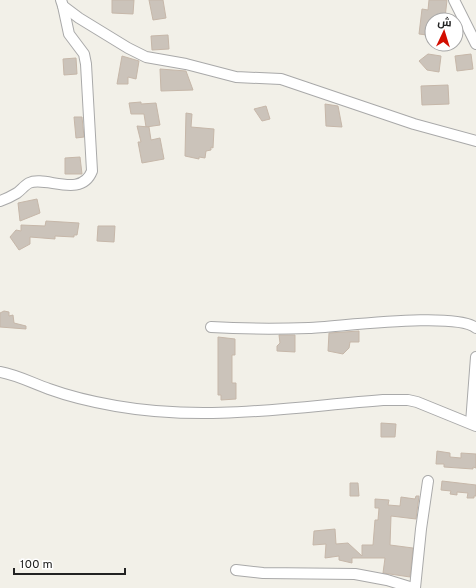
<svg xmlns="http://www.w3.org/2000/svg" width="476" height="588" font-family="Overpass,Cairo,sans-serif">
<style>
.building{fill:#cbc3ba;stroke:#c6b7a9}
.lines{fill:none;stroke-linecap:round;stroke-linejoin:round}
.minor-casing{stroke:#a9a9a9;stroke-width:12}
.minor{stroke:#fff;stroke-width:10}
</style>
<rect width="100%" height="100%" fill="#f2f0e8"/>
<g class="building">
<polygon points="112,0 134,0 133,14 112,13"/>
<polygon points="149,0 163,0 166,18 153,20"/>
<polygon points="429,0 447,0 445,18 437,17 437,20 432,20 432,31 428,30 427,35 419,34 422,9 428,10"/>
<polygon points="168,35 169,49 152,50 151,36"/>
<polygon points="428,54 441,56 439,72 427,70 419,61"/>
<polygon points="471,54 473,69 457,71 455,56"/>
<polygon points="122,56 139,61 136,79 128,77 128,84 117,84"/>
<polygon points="76,58 77,74 64,75 63,59"/>
<polygon points="160,69 186,71 193,90 161,91"/>
<polygon points="448,85 449,104 422,105 421,86"/>
<polygon points="141,102 141,104 156,103 160,125 146,127 144,114 131,114 129,103"/>
<polygon points="325,104 338,106 342,127 326,126"/>
<polygon points="266,106 270,119 262,121 254,109"/>
<polygon points="186,113 192,114 191,127 214,129 213,148 211,147 211,150 206,151 205,158 199,157 199,159 185,156"/>
<polygon points="74,117 82,117 84,137 76,138"/>
<polygon points="137,126 149,127 151,140 160,138 164,159 142,163 138,142 141,142"/>
<polygon points="80,157 82,174 65,174 65,158"/>
<polygon points="37,199 40,213 20,221 18,203"/>
<polygon points="46,221 79,223 77,235 74,235 74,237 55,236 55,239 30,237 30,244 19,250 10,237 16,230 21,231 21,225 45,226"/>
<polygon points="98,226 115,226 114,242 97,241"/>
<polygon points="4,311 9,312 9,316 13,315 14,323 26,326 26,329 0,327 0,313"/>
<polygon points="359,331 359,342 350,342 349,348 343,354 328,351 329,333"/>
<polygon points="279,335 295,335 295,352 277,351 277,346 280,343"/>
<polygon points="218,337 235,339 235,355 232,355 232,383 236,383 236,399 221,400 221,395 218,395"/>
<polygon points="381,423 396,424 395,437 381,437"/>
<polygon points="437,451 450,453 450,457 461,458 461,453 476,454 476,468 473,467 473,469 444,467 444,464 436,464"/>
<polygon points="442,481 476,485 476,496 474,496 474,498 467,498 468,493 457,492 457,495 450,494 451,491 441,490"/>
<polygon points="350,483 358,483 359,496 350,496"/>
<polygon points="416,496 419,496 416,519 391,516 390,545 413,548 410,577 383,573 385,558 352,558 352,563 339,560 339,556 325,558 326,544 313,545 314,531 335,529 336,544 348,543 362,556 362,545 373,545 375,520 378,520 379,508 375,508 375,499 389,500 388,505 400,506 401,497 415,499"/>
</g>
<g class="lines">
<g class="minor-casing">
<g id="minor">
<polyline points="61,0 63,6 79,18 128,48 146,57 186,64 236,77 281,79 414,124 476,141"/>
<polyline points="454,0 476,44"/>
<path d="M 0,201 C 6,199 12,196 17,193 C 21,190 25,185 29,183 C 45,175 81,199 92,171 L 86,64 L 84,54 L 69,34 L 63,6"/>
<path d="M 211,327 C 244,329 277,329 309,328 C 339,327 456,311 476,328"/>
<path d="M 0,372 C 17,375 32,383 49,389 C 71,397 93,402 116,406 C 207,422 292,407 383,400 L 408,400 L 417,402 L 476,426"/>
<polyline points="471,423 476,357"/>
<polyline points="236,570 263,573 355,574 387,580 413,588"/>
<polyline points="415,588 421,529 428,481"/>
</g>
</g>
<use href="#minor" class="minor"/>
</g>
<g transform="translate(444 32) rotate(4)"><circle r="19" fill="#ffffff" stroke="#a7a7a7"/>
<path d="M0-3L7 15L0 10L-7 15Z" fill="#d30e00"/>
<text y="-6" font-size="11" font-weight="bold" text-anchor="middle" fill="#222222">ش</text>
</g>
<path d="M14 568v6h111v-6" fill="none" stroke="#222222" stroke-width="2"/>
<text x="20" y="568" font-size="12" fill="#222222" stroke="#ffffff" stroke-width="3" paint-order="stroke">100 m</text>
</svg>
